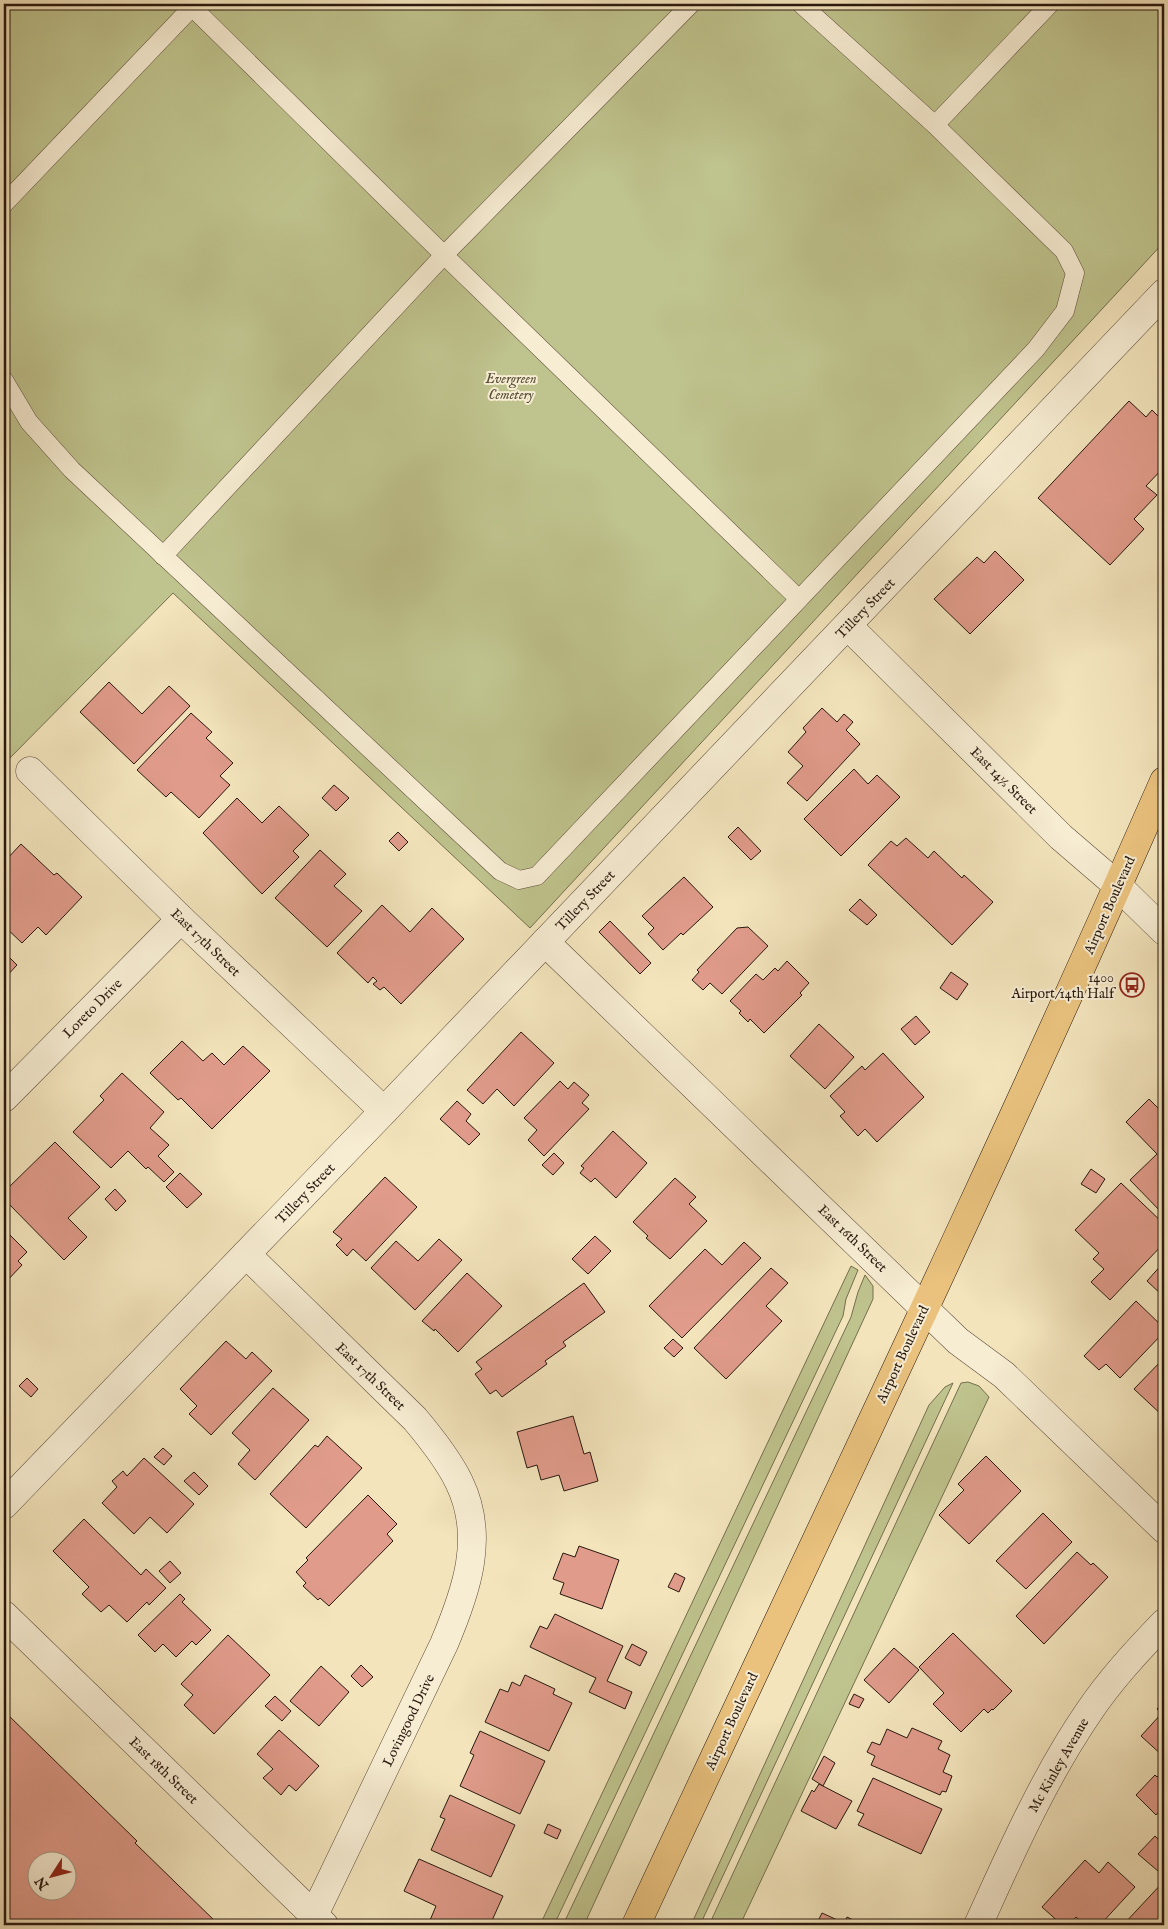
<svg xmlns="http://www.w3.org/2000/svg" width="1168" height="1929" font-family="'IM FELL English',serif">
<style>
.green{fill:#bfc38d;stroke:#746e4e}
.building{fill:#e09b8a;stroke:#28180f;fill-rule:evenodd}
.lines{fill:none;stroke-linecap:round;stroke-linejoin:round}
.lane-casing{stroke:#5b4b3a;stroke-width:19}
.street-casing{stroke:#5b4b3a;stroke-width:29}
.primary-casing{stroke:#28180f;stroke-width:29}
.lane{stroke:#f7edd3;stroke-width:18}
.street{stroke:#f7edd3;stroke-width:28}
.primary{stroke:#eac27e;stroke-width:28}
.labels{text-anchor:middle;stroke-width:4;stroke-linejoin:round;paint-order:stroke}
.park-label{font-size:14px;font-style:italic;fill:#554b35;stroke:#f7edd3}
.street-label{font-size:14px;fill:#28180f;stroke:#f7edd3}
.poi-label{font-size:14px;fill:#28180f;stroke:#f7edd3;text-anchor:end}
</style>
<rect width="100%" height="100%" fill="#f3e4bc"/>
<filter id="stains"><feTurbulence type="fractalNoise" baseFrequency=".004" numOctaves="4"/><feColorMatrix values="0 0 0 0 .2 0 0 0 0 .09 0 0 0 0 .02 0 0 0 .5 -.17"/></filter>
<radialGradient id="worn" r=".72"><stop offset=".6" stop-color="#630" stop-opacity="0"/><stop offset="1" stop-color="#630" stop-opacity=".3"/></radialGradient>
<g class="green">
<polygon points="4,4 1164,4 1164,242 530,928 173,593 4,764"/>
<polygon points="851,1266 858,1270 846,1299 843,1316 554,1925 540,1925"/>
<polygon points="865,1275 873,1286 873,1299 584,1925 563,1925 851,1317 858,1292"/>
<polygon points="968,1382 979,1386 989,1397 740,1925 709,1925 961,1383"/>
<polygon points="953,1383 700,1925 691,1925 929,1405 945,1387"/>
</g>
<g class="building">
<polygon points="1129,401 1146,417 1152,410 1164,422 1164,467 1146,486 1157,495 1134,519 1144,529 1110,565 1038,498"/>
<polygon points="995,551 1024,580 970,634 934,599 977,557 984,563"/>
<polygon points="109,682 142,714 169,686 190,706 134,764 80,712"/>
<polygon points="822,708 837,722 844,714 853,722 846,730 860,744 807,801 787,783 803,766 788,752 806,732 803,728"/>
<polygon points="191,713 212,732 206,738 233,763 220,776 230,785 199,818 171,792 166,797 137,770"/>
<polygon points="854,769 868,784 877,775 900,797 841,856 804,819"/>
<polygon points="334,785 349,798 336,811 322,798"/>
<polygon points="237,798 262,823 279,806 309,835 293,851 299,857 262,894 203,833"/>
<polygon points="738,827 761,851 751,860 728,837"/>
<polygon points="398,832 408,842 399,851 389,841"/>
<polygon points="906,838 928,858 934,851 962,878 964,875 993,902 952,945 868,865 891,841 897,846"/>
<polygon points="21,844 54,875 57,873 82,897 46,935 38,927 22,943 4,926 4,899 6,896 4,894 4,862"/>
<polygon points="320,850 346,874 334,886 362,911 327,947 275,898"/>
<polygon points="684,877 713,907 683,935 681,933 663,950 648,934 654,928 642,916"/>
<polygon points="860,899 877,915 867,925 849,910"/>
<polygon points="382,905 410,932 432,908 464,939 401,1004 384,987 380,990 373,984 377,981 373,977 368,983 337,953"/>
<polygon points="610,921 651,963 640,974 599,932"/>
<polygon points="748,927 768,946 722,994 710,983 703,990 692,980 699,972 697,970 737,928"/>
<polygon points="4,952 17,965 4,979"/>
<polygon points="787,961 809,983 800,993 802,995 764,1033 750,1019 748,1022 739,1013 741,1011 730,1001 756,974 763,980 775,968 778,971"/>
<polygon points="951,972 968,984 957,1000 940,988"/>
<polygon points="916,1016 930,1032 915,1045 901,1029"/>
<polygon points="819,1024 854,1057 825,1089 790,1056"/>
<polygon points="521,1032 554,1063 514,1106 497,1089 483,1104 467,1090"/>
<polygon points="182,1041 203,1061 212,1053 224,1065 243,1046 270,1071 212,1129 181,1098 178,1100 150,1073"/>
<polygon points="883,1053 924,1097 877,1142 865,1129 858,1136 840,1116 845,1112 830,1096 862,1066 865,1070"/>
<polygon points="122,1073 164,1112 150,1128 169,1145 158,1156 174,1172 164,1182 148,1167 146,1169 128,1151 111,1168 73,1132 104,1100 100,1096"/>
<polygon points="560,1081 568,1089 574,1082 589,1095 582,1103 589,1109 544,1156 528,1140 537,1130 524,1118"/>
<polygon points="1149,1099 1160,1110 1164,1106 1164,1215 1130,1180 1157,1154 1126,1122"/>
<polygon points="457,1101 471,1114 466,1121 480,1134 469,1145 440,1119"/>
<polygon points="613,1131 647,1163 616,1198 595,1178 591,1182 580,1173 584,1168 581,1166"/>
<polygon points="55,1142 100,1187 68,1218 87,1237 64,1260 4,1199 4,1192"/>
<polygon points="554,1153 564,1163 553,1175 542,1165"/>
<polygon points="1091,1169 1105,1179 1096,1193 1081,1184"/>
<polygon points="180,1173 202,1194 187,1208 166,1187"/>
<polygon points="385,1177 417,1207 366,1261 353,1249 347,1256 336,1245 342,1239 333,1232"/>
<polygon points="675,1178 696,1197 689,1204 707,1221 670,1259 646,1238 648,1236 633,1222"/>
<polygon points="1121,1183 1164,1224 1164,1243 1110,1300 1091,1282 1104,1269 1093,1259 1099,1253 1075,1230"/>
<polygon points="115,1189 126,1201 116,1211 105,1199"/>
<polygon points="4,1229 27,1252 18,1261 22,1265 4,1284"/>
<polygon points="595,1236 611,1251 588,1274 572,1259"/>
<polygon points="439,1239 462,1260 415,1310 371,1268 396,1241 418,1261"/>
<polygon points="744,1242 761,1258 682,1338 649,1306 705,1249 722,1265"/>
<polygon points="1164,1262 1164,1292 1162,1295 1147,1281"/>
<polygon points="771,1268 788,1283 766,1306 782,1321 726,1379 694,1348"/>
<polygon points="467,1273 502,1306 458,1352 435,1329 434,1331 422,1321"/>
<polygon points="584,1283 605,1312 563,1342 566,1346 545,1361 547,1364 502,1397 496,1390 490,1394 475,1374 482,1369 476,1362"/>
<polygon points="1136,1301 1164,1328 1164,1332 1120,1378 1106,1364 1099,1370 1084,1356"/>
<polygon points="673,1339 683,1348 674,1357 664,1348"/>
<polygon points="226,1341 246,1359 252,1352 272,1371 211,1435 189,1414 197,1406 180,1389"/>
<polygon points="1164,1358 1164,1417 1134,1389"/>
<polygon points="27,1378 38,1389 31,1397 19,1386"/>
<polygon points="273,1388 309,1420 255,1480 238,1464 250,1450 232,1433"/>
<polygon points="573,1416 584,1454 590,1452 598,1481 564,1491 559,1475 541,1480 537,1465 527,1468 517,1432"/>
<polygon points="327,1436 362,1468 306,1528 270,1494 315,1445 318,1447"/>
<polygon points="163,1448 172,1456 164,1465 154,1457"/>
<polygon points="986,1456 1021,1491 969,1544 939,1515 964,1490 958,1484"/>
<polygon points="144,1458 194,1504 167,1533 150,1517 134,1534 102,1503 117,1487 112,1481 123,1471 127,1476"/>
<polygon points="194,1472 208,1486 199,1495 184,1481"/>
<polygon points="368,1495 397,1524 387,1534 393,1541 329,1606 320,1598 318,1600 303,1586 306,1583 296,1572 308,1560 306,1558"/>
<polygon points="1043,1513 1072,1542 1026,1589 996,1561"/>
<polygon points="84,1519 141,1575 146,1569 166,1588 149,1605 147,1602 127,1622 109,1605 101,1612 82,1594 89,1587 53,1551"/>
<polygon points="579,1546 619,1560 602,1609 560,1594 564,1583 553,1579 563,1553 575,1557"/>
<polygon points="1077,1552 1091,1565 1093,1563 1108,1577 1044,1644 1016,1616"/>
<polygon points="170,1561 181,1573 170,1583 159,1571"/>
<polygon points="675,1573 685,1578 679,1592 668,1587"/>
<polygon points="180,1594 185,1599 182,1602 211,1630 196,1645 192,1641 176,1657 163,1644 155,1652 138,1635"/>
<polygon points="555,1614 623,1646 607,1681 632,1692 625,1709 589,1692 596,1678 530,1647 540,1626 547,1629"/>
<polygon points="953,1633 1012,1691 993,1710 992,1709 988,1713 984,1709 961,1732 933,1704 944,1693 919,1667"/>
<polygon points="228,1635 270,1675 214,1734 184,1705 193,1695 181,1684"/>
<polygon points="632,1644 647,1652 640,1666 625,1658"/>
<polygon points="894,1648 919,1670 889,1703 864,1680"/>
<polygon points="361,1665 373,1677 362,1687 351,1676"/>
<polygon points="321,1666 349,1692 319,1726 290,1701"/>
<polygon points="525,1675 555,1689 553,1694 572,1703 549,1751 485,1722 500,1689 508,1692 512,1682 520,1686"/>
<polygon points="854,1694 864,1699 859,1708 849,1704"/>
<polygon points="275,1696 291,1711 282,1721 265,1706"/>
<polygon points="1164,1701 1164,1757 1141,1736 1162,1713 1157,1709"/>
<path d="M 4,1711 L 137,1841 L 135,1843 L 219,1925 L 4,1925 ZM 38,1862 L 68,1862 L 68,1892 L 38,1892 Z"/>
<polygon points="912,1728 942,1741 938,1749 950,1755 943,1772 952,1776 946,1792 942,1791 940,1795 871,1765 875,1756 867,1752 872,1742 880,1745 887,1729 907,1738"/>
<polygon points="279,1730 319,1766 296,1791 289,1785 281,1795 263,1778 273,1769 257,1754"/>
<polygon points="480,1731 545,1761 520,1814 460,1786 474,1755 470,1753"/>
<polygon points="824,1756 835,1763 823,1786 812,1779"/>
<polygon points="1164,1769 1164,1806 1156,1815 1136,1795 1155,1775 1157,1777"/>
<polygon points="873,1778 942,1809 921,1854 858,1825 864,1814 857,1811"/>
<polygon points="819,1784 852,1801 836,1829 801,1811 812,1790 814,1792"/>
<polygon points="450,1795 515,1825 491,1877 431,1850 445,1819 440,1817"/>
<polygon points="548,1824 561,1830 557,1839 544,1833"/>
<polygon points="1155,1836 1164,1845 1164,1864 1158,1871 1138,1854"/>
<polygon points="419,1859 503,1896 490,1925 428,1925 436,1906 404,1891"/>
<polygon points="1085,1860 1099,1873 1108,1862 1135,1887 1100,1925 1085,1925 1076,1917 1069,1925 1062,1925 1042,1907"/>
<polygon points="1164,1881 1164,1925 1123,1925"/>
<polygon points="822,1913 844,1923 847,1917 864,1925 816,1925"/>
</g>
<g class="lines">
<g class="lane-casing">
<g id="lane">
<polyline points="192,7 444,255 799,599"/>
<polyline points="935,125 1050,4"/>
<polyline points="4,204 195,4"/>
<polyline points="4,380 29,422 72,470 500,871 519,880 537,876 1036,349 1065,311 1075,273 1064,251 935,125 801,4"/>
<polyline points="163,556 444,255 691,4"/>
</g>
</g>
<g class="street-casing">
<g id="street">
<polyline points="848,626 1061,837 1118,886 1164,931"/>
<polyline points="30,771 181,919 384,1111"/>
<polyline points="545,942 958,1341 1004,1375 1164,1529"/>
<polyline points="4,1098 181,919"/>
<path d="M 246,1254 L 415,1419 C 431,1438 448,1459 459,1482 C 486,1537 466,1592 444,1644 L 314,1915"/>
<polyline points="4,1505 384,1111 1164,293"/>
<polyline points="4,1615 324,1925"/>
<path d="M 978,1925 C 1011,1853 1043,1779 1088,1713 C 1110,1680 1137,1651 1164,1623"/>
</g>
</g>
<g class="primary-casing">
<path id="primary" d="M 636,1925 C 813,1545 995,1166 1164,781"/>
</g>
<use href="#lane" class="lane"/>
<use href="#street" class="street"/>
<use href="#primary" class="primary"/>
</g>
<defs>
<g id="bus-ring" transform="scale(1.25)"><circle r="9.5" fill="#f7edd3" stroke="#8f2418" stroke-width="1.5"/><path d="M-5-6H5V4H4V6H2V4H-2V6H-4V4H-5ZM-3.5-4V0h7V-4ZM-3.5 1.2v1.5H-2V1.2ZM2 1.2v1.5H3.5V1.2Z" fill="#8f2418"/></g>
</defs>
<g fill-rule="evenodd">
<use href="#bus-ring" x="1132" y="985"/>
</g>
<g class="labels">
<g class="park-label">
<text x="511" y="383">Evergreen<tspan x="511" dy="16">Cemetery</tspan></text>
</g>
<g class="street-label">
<text transform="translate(865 608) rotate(-46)" y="5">Tillery Street</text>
<text transform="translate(1004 780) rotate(45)" y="5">East 14½ Street</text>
<text transform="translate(585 900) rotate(-46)" y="5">Tillery Street</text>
<text transform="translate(1109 905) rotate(-66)" y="5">Airport Boulevard</text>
<text transform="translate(206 942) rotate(44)" y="5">East 17th Street</text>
<text transform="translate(92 1008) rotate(-45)" y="5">Loreto Drive</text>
<text transform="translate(305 1193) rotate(-46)" y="5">Tillery Street</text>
<text transform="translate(853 1238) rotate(44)" y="5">East 16th Street</text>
<text transform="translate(902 1354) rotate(-65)" y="5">Airport Boulevard</text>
<text transform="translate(371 1376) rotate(44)" y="5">East 17th Street</text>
<text transform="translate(408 1720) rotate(-64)" y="5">Lovingood Drive</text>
<text transform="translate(731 1721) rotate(-65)" y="5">Airport Boulevard</text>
<text transform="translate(1058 1765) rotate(-60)" y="5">Mc Kinley Avenue</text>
<text transform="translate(164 1770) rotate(44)" y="5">East 18th Street</text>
</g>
<g class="poi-label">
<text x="1114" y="982">1400<tspan x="1114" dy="16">Airport/14th Half</tspan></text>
</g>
</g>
<rect width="1168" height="1929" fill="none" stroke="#f3e4bc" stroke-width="20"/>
<rect x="5" y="5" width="1158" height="1919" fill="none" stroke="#28180f" stroke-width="2.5"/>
<rect x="10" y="10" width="1148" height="1909" fill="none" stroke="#28180f"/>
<g transform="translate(52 1876) rotate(234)"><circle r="24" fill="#f7edd3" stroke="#a49885"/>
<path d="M0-4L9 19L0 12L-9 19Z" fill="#8f2418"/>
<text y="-8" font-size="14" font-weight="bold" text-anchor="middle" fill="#28180f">N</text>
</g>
<rect width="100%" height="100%" filter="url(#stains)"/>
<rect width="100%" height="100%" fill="url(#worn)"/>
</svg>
